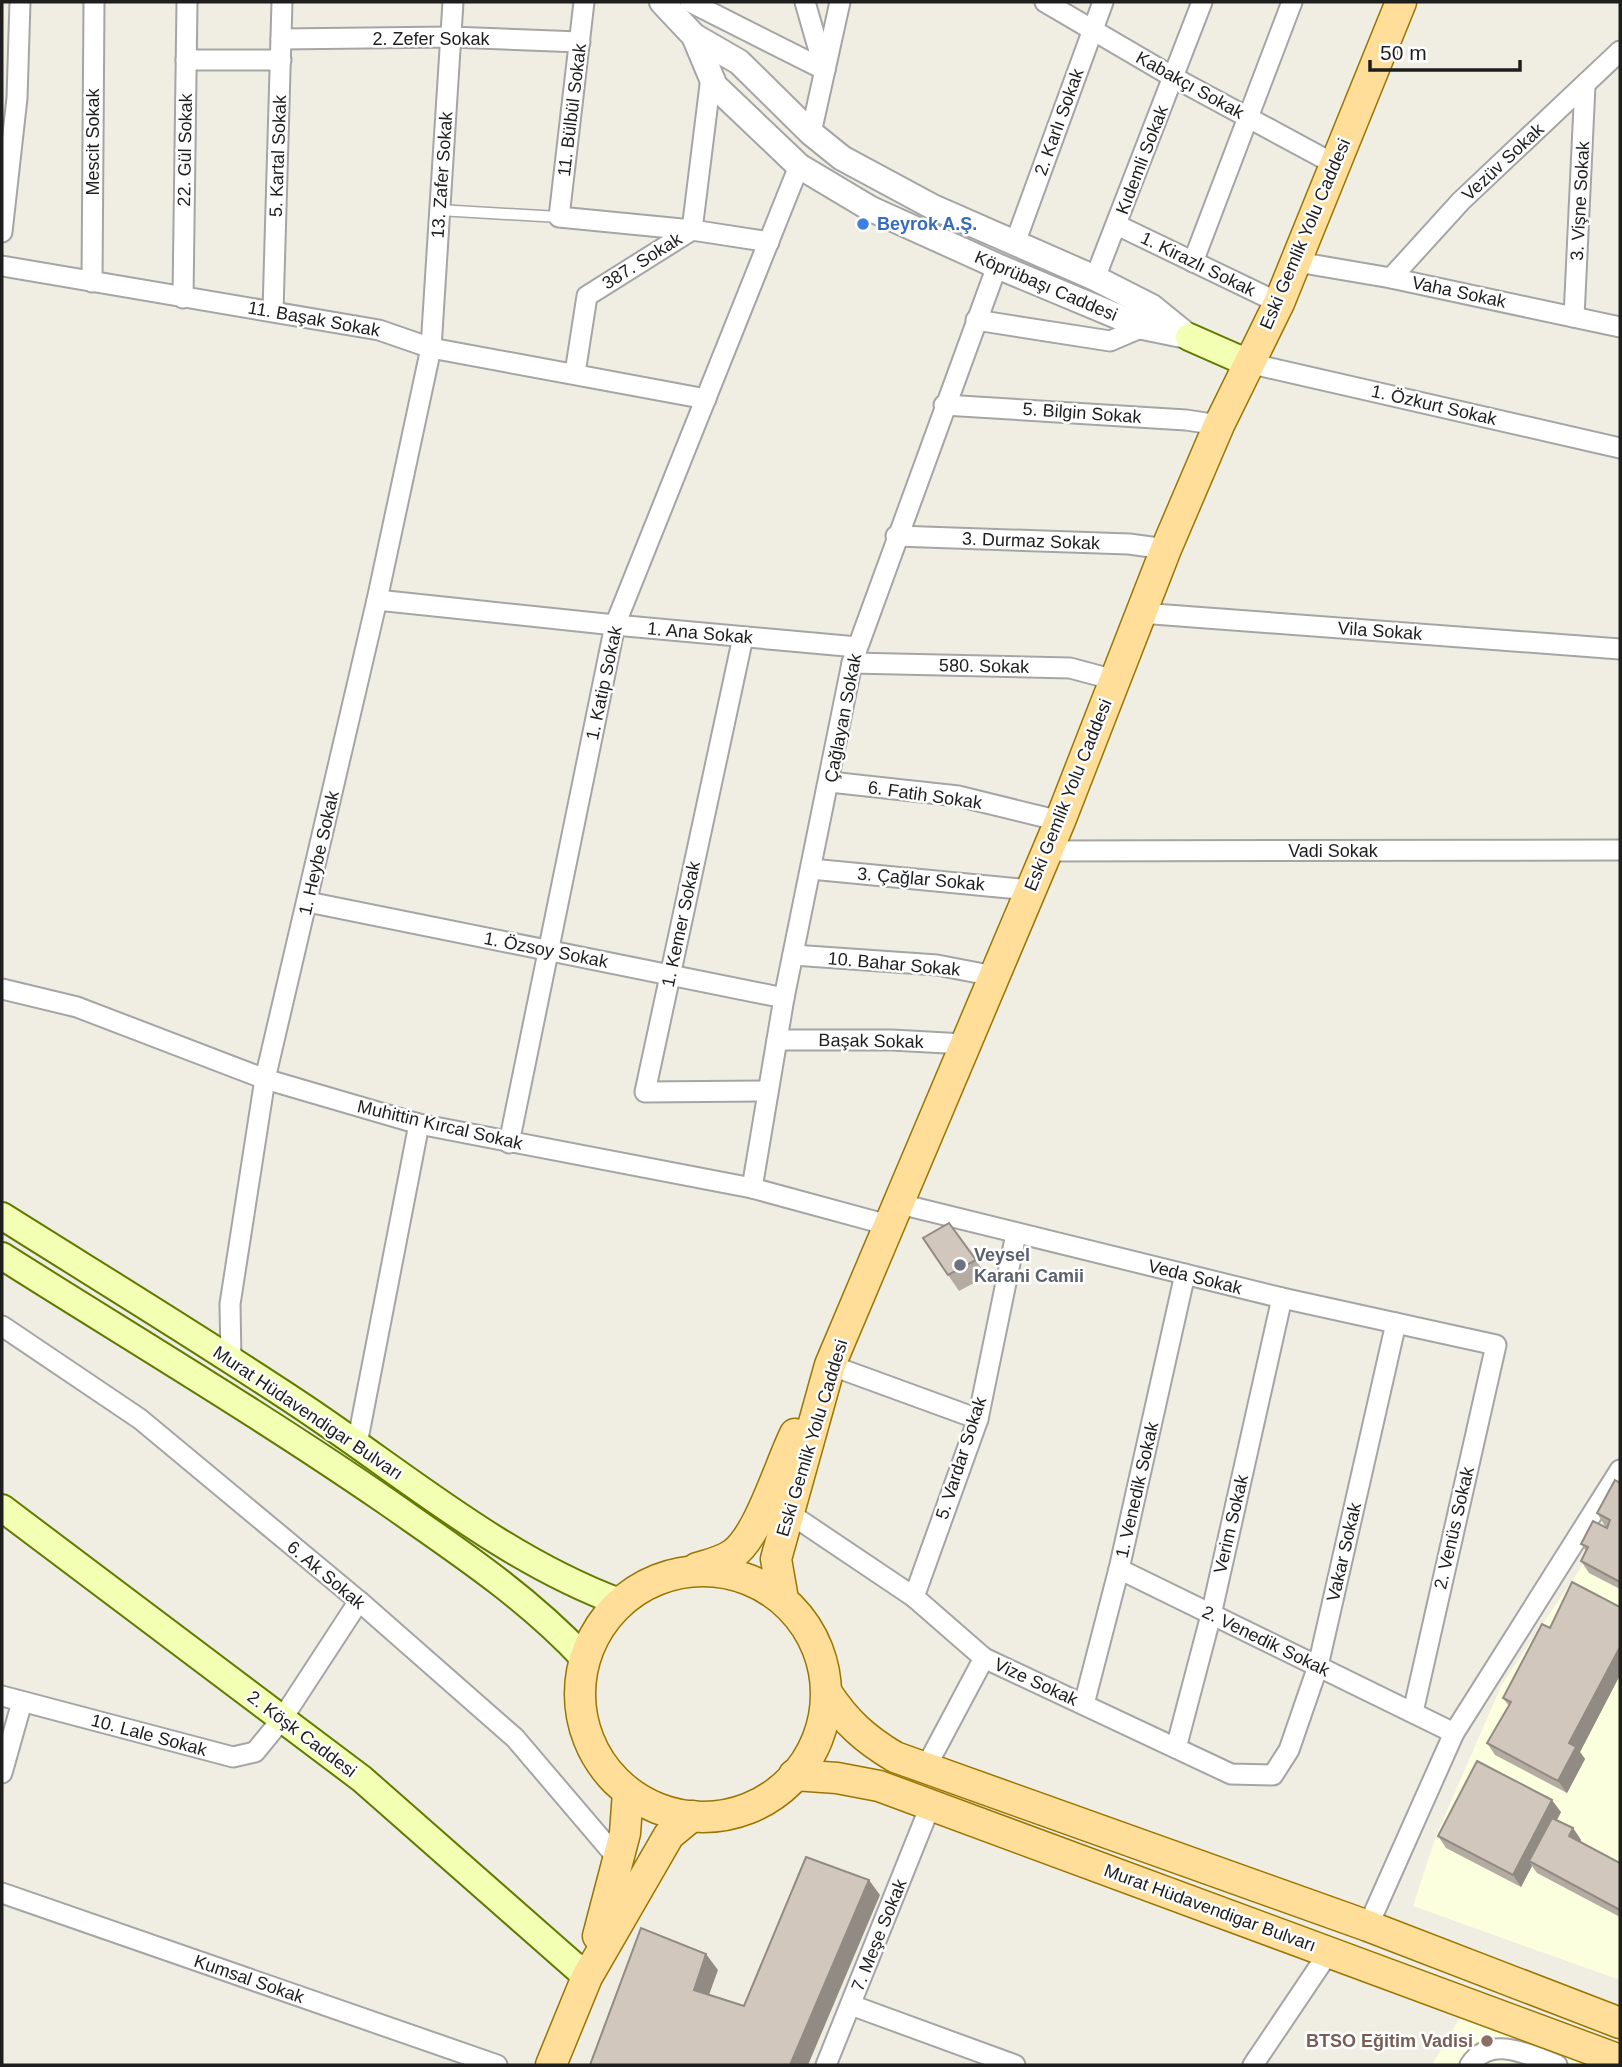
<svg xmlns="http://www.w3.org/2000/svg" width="1622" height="2067" font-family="Helvetica,sans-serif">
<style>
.education{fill:#fcffde}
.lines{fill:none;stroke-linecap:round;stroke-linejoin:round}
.service-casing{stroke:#a5a5a5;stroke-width:13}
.minor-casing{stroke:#a5a5a5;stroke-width:23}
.tertiary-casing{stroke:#a5a5a5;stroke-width:28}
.secondary-casing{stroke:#607b00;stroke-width:30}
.primary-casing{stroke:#997600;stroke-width:33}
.service{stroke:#fff;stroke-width:10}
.minor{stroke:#fff;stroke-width:19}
.tertiary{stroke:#fff;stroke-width:24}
.secondary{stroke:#f3ffb3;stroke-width:26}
.primary{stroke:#ffde9a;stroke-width:30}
.wall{fill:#b4aba2}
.shaded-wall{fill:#928b84}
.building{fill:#d1c7bc;stroke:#928b84;stroke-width:2}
.shop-dot{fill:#3f7fe0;stroke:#fff;stroke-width:2.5}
.worship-dot{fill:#6b7280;stroke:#fff;stroke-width:2.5}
.education-dot{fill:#8d6e63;stroke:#fff;stroke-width:2.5}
.labels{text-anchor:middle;stroke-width:5;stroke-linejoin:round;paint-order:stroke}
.street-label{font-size:18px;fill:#1e1e1e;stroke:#fff}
.shop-label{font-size:18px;font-weight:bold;fill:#366cbe;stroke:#fff;text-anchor:start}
.worship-label{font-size:18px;font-weight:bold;fill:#5b616d;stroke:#fff;text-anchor:start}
.education-label{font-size:18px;font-weight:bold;fill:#785e54;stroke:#fff;text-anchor:end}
</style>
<rect width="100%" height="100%" fill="#f0ede3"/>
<g class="education">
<polygon points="1620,1496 1620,1980 1413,1906 1436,1836 1502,1684 1578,1572"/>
<polygon points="1461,2016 1592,2065 1432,2065"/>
</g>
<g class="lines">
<g class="service-casing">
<polyline id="service" points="439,210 559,217"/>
</g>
<g class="minor-casing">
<g id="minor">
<polyline points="584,2 559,217 692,230 711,77"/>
<polyline points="690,2 825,70"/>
<polyline points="805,2 824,68"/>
<polyline points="1045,2 1173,77 1336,165"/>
<polyline points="281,39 451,37 580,42"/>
<polyline points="186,60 281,60"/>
<polyline points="811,133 840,2"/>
<polyline points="1117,225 1279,303"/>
<polyline points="2,232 17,98 20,2"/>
<polyline points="1015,243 1103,2"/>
<polyline points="1193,262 1292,2"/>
<polyline points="1297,262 1391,278 1620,327"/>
<polyline points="2,266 379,330 431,348 706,399"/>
<polyline points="1095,278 1202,2"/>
<polyline points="1391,278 1461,201 1620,51"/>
<polyline points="92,282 94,2"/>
<polyline points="183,298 187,2"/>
<polyline points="273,311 282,2"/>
<polyline points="1574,317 1585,85"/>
<polyline points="976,320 1110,341 1143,327 1147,319"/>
<polyline points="1248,363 1620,448"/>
<polyline points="575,373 587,296 692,230 769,242"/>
<polyline points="944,405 1186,420 1219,425"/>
<polyline points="896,536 1129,544 1166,549"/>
<polyline points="377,600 615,625 857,647"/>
<polyline points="1140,613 1620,649"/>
<polyline points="743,637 645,1092 768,1091"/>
<polyline points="852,663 1070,668 1115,680"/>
<polyline points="830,782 958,796 1060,821"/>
<polyline points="1047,851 1620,850"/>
<polyline points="811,869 1030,890"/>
<polyline points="308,902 784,998"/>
<polyline points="793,955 937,965 994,976"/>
<polyline points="2,989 77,1007 265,1079 419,1124 752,1188 888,1225"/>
<polyline points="777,1040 892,1040 964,1044"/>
<polyline points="509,1143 615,625 799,166"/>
<polyline points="752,1188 784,998 852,663 997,266"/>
<polyline points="896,1203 1282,1298 1496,1345 1413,1712"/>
<polyline points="2,1326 140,1419 359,1601 515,1738 619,1860"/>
<polyline points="231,1361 230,1304 265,1079 377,600 431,348 453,2"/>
<polyline points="830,1365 978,1419"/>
<polyline points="357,1444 419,1124"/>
<polyline points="789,1513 914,1597 984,1658 1231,1774 1273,1775 1289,1750 1318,1666 1396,1323"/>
<polyline points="1119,1569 1454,1733"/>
<polyline points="914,1597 978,1419 1016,1234"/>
<polyline points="2,1696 233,1757 255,1752 282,1719 359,1601"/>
<polyline points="1084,1704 1119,1569 1185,1274"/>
<polyline points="1176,1748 1211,1615 1282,1298"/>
<polyline points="926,1767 984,1658"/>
<polyline points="2,1773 22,1702"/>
<polyline points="2,1893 497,2065"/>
<polyline points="1368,1926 1454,1733 1620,1470"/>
<polyline points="851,2005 1015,2065"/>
<polyline points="826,2065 931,1804"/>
<polyline points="1253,2065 1329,1952"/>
<path d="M 1470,2065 C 1490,2034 1530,2055 1557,2065"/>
</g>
</g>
<g class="tertiary-casing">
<g id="tertiary">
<polyline points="662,2 694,36 739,62 811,133 842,158 933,207 1095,278 1152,307 1189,337"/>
<polyline points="694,36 715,86 799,166 871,209 997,266 1143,327 1182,335"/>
</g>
</g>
<g class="secondary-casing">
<g id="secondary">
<polyline points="1189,337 1248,363"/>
<path d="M 2,1216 C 102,1279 204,1341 303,1407 C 405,1475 503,1559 619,1602"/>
<path d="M 2,1256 C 130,1337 261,1415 386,1501 C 456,1550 525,1595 584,1658"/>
<polyline points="2,1508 362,1779 587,1977"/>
</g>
</g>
<g class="primary-casing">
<g id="primary">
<path d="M 697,1568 C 710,1564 722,1562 733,1554 C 759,1536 780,1464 795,1434"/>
<circle cx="703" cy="1694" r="123"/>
<polyline points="783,1599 776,1559 830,1365 1060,821 1166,549 1219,425 1279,303 1401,2"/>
<path d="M 827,1693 C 846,1722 865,1739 895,1757 L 1368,1926 L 1620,2023"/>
<polyline points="794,1775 837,1778 879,1786 1620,2060"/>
<polyline points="598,1936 625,1833 628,1792"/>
<polyline points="551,2065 587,1977 669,1835 692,1816"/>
</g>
</g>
<use href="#service" class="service"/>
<use href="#minor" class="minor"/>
<use href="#tertiary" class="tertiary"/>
<use href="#secondary" class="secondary"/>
<use href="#primary" class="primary"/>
</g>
<g class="wall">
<polygon points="949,1223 987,1276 959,1291 923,1238"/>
<polygon points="1620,1483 1620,1589 1589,1573 1581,1561 1586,1551 1581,1544 1607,1528 1607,1527 1605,1526 1597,1513"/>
<polygon points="1620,1607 1620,1675 1580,1752 1585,1759 1567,1793 1495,1755 1487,1743 1509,1706 1503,1698 1550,1628"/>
<polygon points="1561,1812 1557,1820 1573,1828 1581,1840 1580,1842 1620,1863 1620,1917 1537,1873 1532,1866 1521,1887 1446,1848 1438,1836"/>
</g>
<g class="shaded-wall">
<polygon points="1620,1647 1620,1675 1580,1752 1585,1759 1567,1793 1558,1781 1569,1743"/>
<polygon points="1552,1800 1561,1812 1533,1864 1529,1861 1532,1866 1521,1887 1513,1875"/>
<polygon points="1573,1828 1581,1840 1577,1848 1569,1836"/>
<polygon points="869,1880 880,1895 808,2065 790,2065"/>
<polygon points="706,1954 718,1970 705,2006 694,1990"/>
</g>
<g class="building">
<polygon points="949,1223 976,1260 948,1275 923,1238"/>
<polygon points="1615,1480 1620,1483 1620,1582 1581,1561 1588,1547 1581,1544 1593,1521 1607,1528 1610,1520 1597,1513"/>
<polygon points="1572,1582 1620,1607 1620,1647 1569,1743 1576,1747 1558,1781 1487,1743 1511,1702 1503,1698 1542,1624 1550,1628"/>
<polygon points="1477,1761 1552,1800 1513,1875 1438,1836"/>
<polygon points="1552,1818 1573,1828 1569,1836 1620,1863 1620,1910 1529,1861"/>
<polygon points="806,1857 869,1880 790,2065 590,2065 641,1928 706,1954 694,1990 744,2006"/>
</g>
<circle class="shop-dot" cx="863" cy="224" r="7"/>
<circle class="worship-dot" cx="960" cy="1265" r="7"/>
<circle class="education-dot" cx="1487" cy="2041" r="7"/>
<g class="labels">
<g class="street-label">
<text x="431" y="45">2. Zefer Sokak</text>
<text transform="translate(1190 85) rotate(29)" y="6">Kabakçı Sokak</text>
<text transform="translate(572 110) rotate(-83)" y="6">11. Bülbül Sokak</text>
<text transform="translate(1059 122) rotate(-70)" y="6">2. Karlı Sokak</text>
<text transform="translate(93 142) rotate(-90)" y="6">Mescit Sokak</text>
<text transform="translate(185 150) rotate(-89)" y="6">22. Gül Sokak</text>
<text transform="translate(278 156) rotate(-88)" y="6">5. Kartal Sokak</text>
<text transform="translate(1142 160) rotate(-69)" y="6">Kıdemli Sokak</text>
<text transform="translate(1503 162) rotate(-43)" y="6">Vezüv Sokak</text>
<text transform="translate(442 175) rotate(-86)" y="6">13. Zafer Sokak</text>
<text transform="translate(1580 201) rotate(-87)" y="6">3. Vişne Sokak</text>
<text transform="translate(1305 234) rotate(-67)" y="6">Eski Gemlik Yolu Caddesi</text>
<text transform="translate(642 261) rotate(-32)" y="6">387. Sokak</text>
<text transform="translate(1198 264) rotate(26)" y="6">1. Kirazlı Sokak</text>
<text transform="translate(1046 286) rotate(23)" y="6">Köprübaşı Caddesi</text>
<text transform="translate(1459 292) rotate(12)" y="6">Vaha Sokak</text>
<text transform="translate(314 319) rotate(10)" y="6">11. Başak Sokak</text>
<text transform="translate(1434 405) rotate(13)" y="6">1. Özkurt Sokak</text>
<text transform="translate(1082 413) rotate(4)" y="6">5. Bilgin Sokak</text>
<text transform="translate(1031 541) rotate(2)" y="6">3. Durmaz Sokak</text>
<text transform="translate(1380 631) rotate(4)" y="6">Vila Sokak</text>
<text transform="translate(700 633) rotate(5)" y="6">1. Ana Sokak</text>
<text transform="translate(984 666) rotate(1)" y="6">580. Sokak</text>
<text transform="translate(604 683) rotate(-78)" y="6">1. Katip Sokak</text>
<text transform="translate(843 718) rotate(-79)" y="6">Çağlayan Sokak</text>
<text transform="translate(925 795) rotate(8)" y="6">6. Fatih Sokak</text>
<text transform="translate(1068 795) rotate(-68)" y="6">Eski Gemlik Yolu Caddesi</text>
<text x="1333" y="857">Vadi Sokak</text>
<text transform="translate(319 853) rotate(-77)" y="6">1. Heybe Sokak</text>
<text transform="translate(921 879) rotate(5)" y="6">3. Çağlar Sokak</text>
<text transform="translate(681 924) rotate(-78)" y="6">1. Kemer Sokak</text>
<text transform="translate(546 950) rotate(11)" y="6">1. Özsoy Sokak</text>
<text transform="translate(894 964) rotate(5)" y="6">10. Bahar Sokak</text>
<text transform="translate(871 1041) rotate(1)" y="6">Başak Sokak</text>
<text transform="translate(440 1125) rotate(13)" y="6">Muhittin Kırcal Sokak</text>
<text transform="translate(1195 1277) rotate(14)" y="6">Veda Sokak</text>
<text transform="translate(308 1413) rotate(34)" y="6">Murat Hüdavendigar Bulvarı</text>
<text transform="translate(812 1438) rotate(-73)" y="6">Eski Gemlik Yolu Caddesi</text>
<text transform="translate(961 1458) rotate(-72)" y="6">5. Vardar Sokak</text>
<text transform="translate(1137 1490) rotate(-77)" y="6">1. Venedik Sokak</text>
<text transform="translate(1231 1524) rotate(-77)" y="6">Verim Sokak</text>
<text transform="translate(1454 1528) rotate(-77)" y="6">2. Venüs Sokak</text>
<text transform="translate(1344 1552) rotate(-77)" y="6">Vakar Sokak</text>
<text transform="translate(326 1575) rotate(40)" y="6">6. Ak Sokak</text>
<text transform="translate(1266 1641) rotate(26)" y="6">2. Venedik Sokak</text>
<text transform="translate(1036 1682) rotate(25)" y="6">Vize Sokak</text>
<text transform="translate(302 1734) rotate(37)" y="6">2. Köşk Caddesi</text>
<text transform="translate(149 1735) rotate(15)" y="6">10. Lale Sokak</text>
<text transform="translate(1210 1908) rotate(20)" y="6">Murat Hüdavendigar Bulvarı</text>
<text transform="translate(879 1935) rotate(-68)" y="6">7. Meşe Sokak</text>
<text transform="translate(249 1979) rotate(19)" y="6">Kumsal Sokak</text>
</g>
<g class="shop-label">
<text x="877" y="230">Beyrok A.Ş.</text>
</g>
<g class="worship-label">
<text x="974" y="1261">Veysel<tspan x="974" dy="21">Karani Camii</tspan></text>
</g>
<g class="education-label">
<text x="1473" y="2047">BTSO Eğitim Vadisi</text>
</g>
</g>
<rect width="1622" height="2067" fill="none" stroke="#1e1e1e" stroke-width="7"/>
<path d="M1370 60v10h150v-10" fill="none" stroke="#1e1e1e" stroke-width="3.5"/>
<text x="1380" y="60" font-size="21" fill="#1e1e1e" stroke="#ffffff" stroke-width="5" paint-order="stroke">50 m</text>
</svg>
